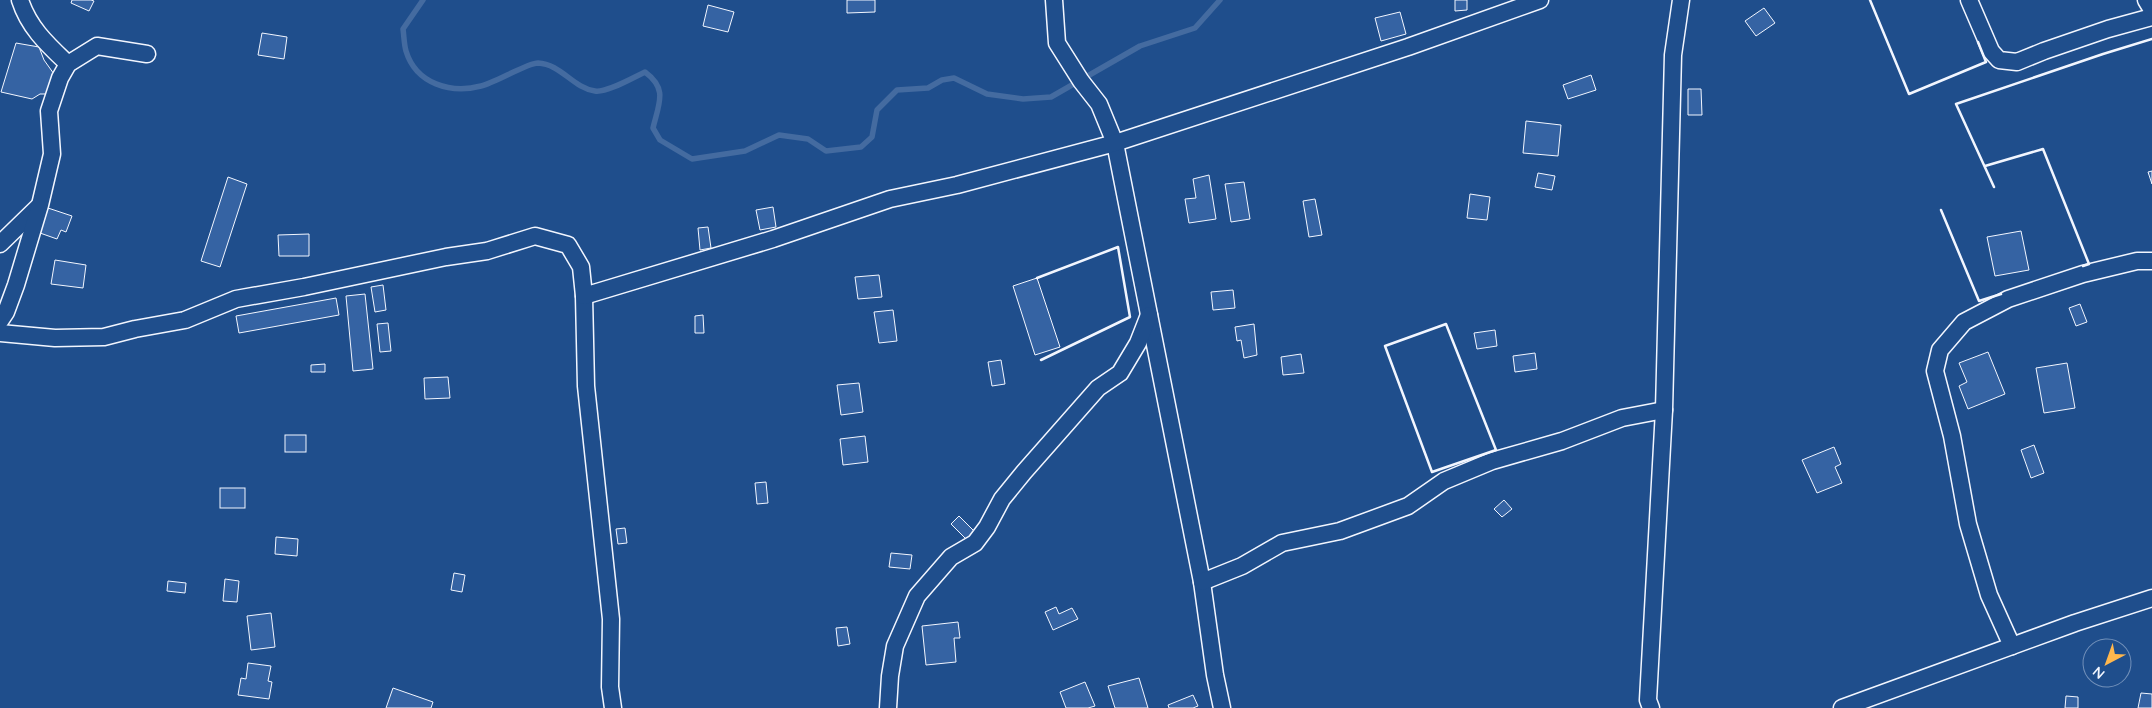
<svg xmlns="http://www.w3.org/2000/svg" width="2152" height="708" font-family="Quicksand,sans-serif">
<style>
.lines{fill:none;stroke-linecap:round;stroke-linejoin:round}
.stream{stroke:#446ba0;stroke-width:5.5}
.building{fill:#3563a3;stroke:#f2f6ff}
.street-casing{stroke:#f2f6ff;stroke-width:19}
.street{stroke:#1f4e8c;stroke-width:16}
.wall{stroke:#f2f6ff;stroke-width:2.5}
</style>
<rect width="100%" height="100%" fill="#1f4e8c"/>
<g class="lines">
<path class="stream" d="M 423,0 L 403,29 C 404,36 404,44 406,51 C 416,84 451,94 481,86 C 495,83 527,63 538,63 C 561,64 573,88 595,91 C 607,93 634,77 645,72 C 668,89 659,103 653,128 L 660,140 L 692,159 L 745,151 L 779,135 L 808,139 L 826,151 L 861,147 L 872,137 L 877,110 L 897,90 L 928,88 L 942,80 L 954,78 L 987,94 L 1023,99 L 1051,97 L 1140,46 L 1195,28 L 1220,0"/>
</g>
<g class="building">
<polygon points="72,0 91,0 94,1 89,11 71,3"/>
<polygon points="847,0 875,0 875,12 847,13"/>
<polygon points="1455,0 1467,0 1467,10 1455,11"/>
<polygon points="708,5 734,12 728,32 703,26"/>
<polygon points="1764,8 1775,23 1756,36 1745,21"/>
<polygon points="1400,12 1406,34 1381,41 1375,18"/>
<polygon points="262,33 287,37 284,59 258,55"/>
<polygon points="16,43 39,47 44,60 54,74 50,94 40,94 32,99 1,92"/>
<polygon points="1591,75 1596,90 1568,99 1563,85"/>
<polygon points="1688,89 1701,89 1702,115 1688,115"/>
<polygon points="1526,121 1561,125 1558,156 1523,153"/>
<polygon points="2152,171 2152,184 2148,172"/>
<polygon points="1538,173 1555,176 1552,190 1535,187"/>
<polygon points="1209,175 1216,219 1189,223 1185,199 1196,198 1193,179"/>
<polygon points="228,177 247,184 220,267 201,261"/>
<polygon points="1244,182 1250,219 1231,222 1225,184"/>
<polygon points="1470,194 1490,197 1487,220 1467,218"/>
<polygon points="1315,199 1322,235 1309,237 1303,201"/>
<polygon points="773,207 776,227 760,230 756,210"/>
<polygon points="48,208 72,216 66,232 61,230 57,239 40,233"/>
<polygon points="708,227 711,248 700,250 698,228"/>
<polygon points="2021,231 2029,270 1995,276 1987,237"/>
<polygon points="309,234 309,256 279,256 278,235"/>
<polygon points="55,260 86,265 83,288 51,284"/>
<polygon points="879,275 882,297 858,299 855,277"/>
<polygon points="1037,278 1060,347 1035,355 1013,286"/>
<polygon points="383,285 386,310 375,312 371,287"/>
<polygon points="1233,290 1235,308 1213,310 1211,292"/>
<polygon points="365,294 373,369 353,371 346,296"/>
<polygon points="336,298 339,315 239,333 236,316"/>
<polygon points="2080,304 2087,322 2076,326 2069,308"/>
<polygon points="893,310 897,341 879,343 874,312"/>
<polygon points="703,315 704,333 695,333 695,316"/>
<polygon points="388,323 391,351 380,352 377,324"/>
<polygon points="1254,324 1257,355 1244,358 1241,340 1237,341 1235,327"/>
<polygon points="1495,330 1497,346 1477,349 1474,333"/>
<polygon points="1988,352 2005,394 1968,409 1959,386 1967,382 1959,363"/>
<polygon points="1535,353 1537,369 1515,372 1513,356"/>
<polygon points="1301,354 1304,373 1283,375 1281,357"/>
<polygon points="1001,360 1005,384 992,386 988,362"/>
<polygon points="2067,363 2075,408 2044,413 2036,368"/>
<polygon points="325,364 325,372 311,372 311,365"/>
<polygon points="448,377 450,398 425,399 424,378"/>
<polygon points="859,383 863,412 841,415 837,385"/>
<rect x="285" y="435" width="21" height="17"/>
<polygon points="865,436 868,462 843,465 840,439"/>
<polygon points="2034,445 2044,473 2031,478 2021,450"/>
<polygon points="1834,447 1841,464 1835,467 1842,483 1817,493 1802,460"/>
<polygon points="766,482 768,503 757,504 755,483"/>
<rect x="220" y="488" width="25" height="20"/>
<polygon points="1504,500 1512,509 1502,517 1494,509"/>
<polygon points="959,516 975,532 967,540 951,524"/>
<polygon points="625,528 627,543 618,544 616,529"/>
<polygon points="276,537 298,539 297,556 275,554"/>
<polygon points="891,553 912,555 910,569 889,567"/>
<polygon points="454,573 465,575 462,592 451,590"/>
<polygon points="225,579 239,581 237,602 223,601"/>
<polygon points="168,581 186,583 185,593 167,591"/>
<polygon points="1056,607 1059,614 1072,608 1078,619 1053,630 1045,612"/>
<polygon points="271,613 275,647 251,650 247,616"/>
<polygon points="958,622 960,638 954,638 956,662 926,665 922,626"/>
<polygon points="847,627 850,644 838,646 836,628"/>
<polygon points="248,663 271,666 268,681 272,682 269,699 238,695 241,678 246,679"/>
<polygon points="1139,678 1148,708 1115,708 1108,686"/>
<polygon points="1085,682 1095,706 1088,708 1066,708 1060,692"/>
<polygon points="393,688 433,702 431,708 386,708"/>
<polygon points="2141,693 2152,694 2152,708 2138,708"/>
<polygon points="1193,695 1198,706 1193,708 1169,708 1168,705"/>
<polygon points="2066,696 2078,697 2078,708 2065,708"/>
</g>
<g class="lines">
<g class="street-casing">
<g id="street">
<path d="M 20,0 C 29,28 48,45 68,64"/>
<polyline points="1054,0 1057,43 1081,81 1099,104 1115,143 1202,582 1215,675 1222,708"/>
<polyline points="1969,0 1991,51 1999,60 2017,62 2044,51 2108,29 2152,17"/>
<polyline points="2146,0 2152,10"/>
<polyline points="0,244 38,207"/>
<polyline points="584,296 586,386 611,619 610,687 613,708"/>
<polyline points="0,321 6,312 16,285 40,205 52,154 49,111 60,78 68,64 97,46 147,54"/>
<polyline points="0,333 55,338 104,337 135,329 185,320 236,299 304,287 446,257 487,251 535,236 568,245 581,267 584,296 773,239 890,199 957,185 1115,143 1408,47 1540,0"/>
<polyline points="1202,582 1242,566 1282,543 1340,531 1408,506 1444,481 1492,461 1562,441 1622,418 1664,410"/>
<polyline points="2012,646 1989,595 1968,524 1952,436 1935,371 1940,350 1964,322 2008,299 2083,274 2137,261 2152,261"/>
<polyline points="888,708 890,676 895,646 917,596 951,557 975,543 987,527 1002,499 1024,472 1098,388 1120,373 1138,343 1149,315"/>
<polyline points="1651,708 1648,700 1664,410 1673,55 1681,0"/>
<polyline points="1842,708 2075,623 2152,598"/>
</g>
</g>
<use href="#street" class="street"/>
<g class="wall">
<polyline points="1870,0 1909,94 1986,62 1978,42"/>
<polyline points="1985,166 2043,149 2089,264 2083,266"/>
<polyline points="1994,187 1956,104 2103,54 2152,39"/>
<polyline points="1941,210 1979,301 2001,294"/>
<polyline points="1037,278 1118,247 1130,317 1041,360"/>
<polygon points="1446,324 1496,450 1432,472 1385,346"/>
</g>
</g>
<g transform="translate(2107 663) rotate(221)"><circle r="24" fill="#1f4e8c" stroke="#7391ba"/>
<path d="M0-4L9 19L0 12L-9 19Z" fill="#ffb74d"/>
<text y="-8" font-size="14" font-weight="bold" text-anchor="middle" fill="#f2f6ff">N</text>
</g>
</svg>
